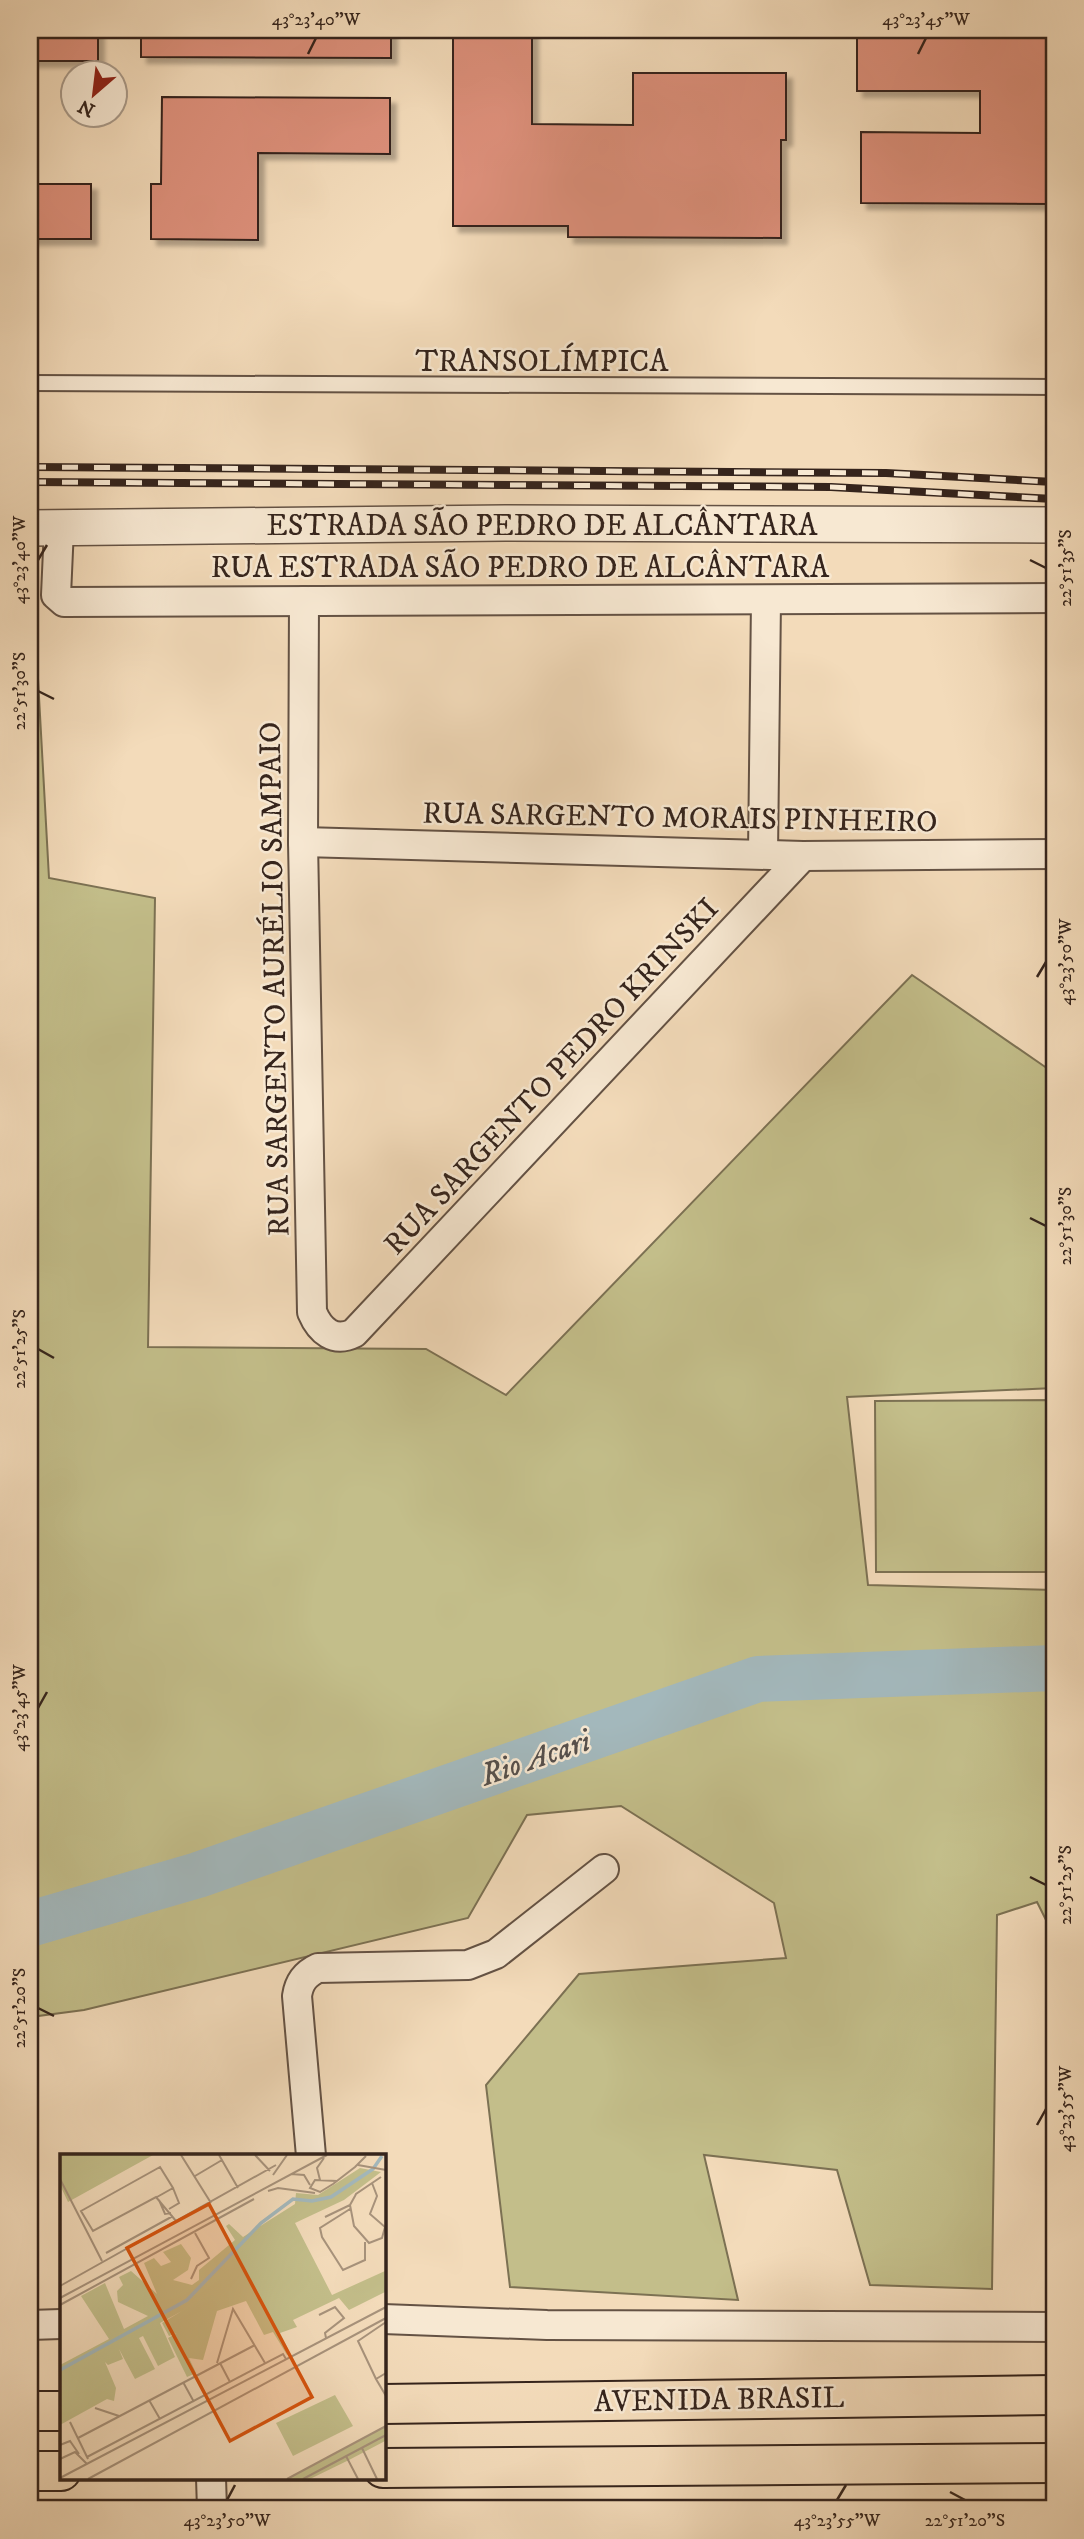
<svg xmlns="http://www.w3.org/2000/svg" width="1084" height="2539" font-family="'IM FELL DW Pica',serif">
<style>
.green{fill:#c3be8a;stroke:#7c7153;stroke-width:2}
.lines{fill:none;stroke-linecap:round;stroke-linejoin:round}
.river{stroke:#a3b8bc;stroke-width:46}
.building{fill:#dc8f7a;stroke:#35241c;stroke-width:2;filter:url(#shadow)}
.service-casing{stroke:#645244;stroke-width:18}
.minor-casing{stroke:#645244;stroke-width:32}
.tertiary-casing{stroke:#645244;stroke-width:38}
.motorway-casing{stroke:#35241c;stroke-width:42}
.service{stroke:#f7e8d2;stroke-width:14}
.minor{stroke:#f7e8d2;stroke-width:28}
.tertiary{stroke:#f7e8d2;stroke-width:35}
.motorway{stroke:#f3dbba;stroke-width:38}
.rail-casing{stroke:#35241c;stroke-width:8}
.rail{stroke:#f7e8d2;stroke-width:5;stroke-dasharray:16;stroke-linecap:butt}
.ticks{fill:none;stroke:#35241c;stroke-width:2.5}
.labels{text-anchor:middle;stroke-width:5;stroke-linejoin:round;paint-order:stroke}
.street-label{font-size:30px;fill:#35241c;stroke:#f7e8d2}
.water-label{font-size:32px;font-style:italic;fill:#56504c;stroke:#f7e8d2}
.inset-river{fill:none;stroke:#a3b8bc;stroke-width:3.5}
.inset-road{fill:none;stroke:#a7927b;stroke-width:2}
.view{fill:#d6540e;fill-opacity:0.15;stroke:#d6540e;stroke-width:3.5}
.inset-edge{fill:none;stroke:#35241c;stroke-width:3.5}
.neatline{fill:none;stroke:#35241c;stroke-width:2.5}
.ticks-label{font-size:18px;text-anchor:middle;fill:#35241c}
</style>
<defs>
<filter id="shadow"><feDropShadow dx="6" dy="6" stdDeviation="2" flood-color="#0004"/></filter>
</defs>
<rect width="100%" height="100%" fill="#f3dbba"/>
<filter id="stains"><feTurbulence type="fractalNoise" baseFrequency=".00286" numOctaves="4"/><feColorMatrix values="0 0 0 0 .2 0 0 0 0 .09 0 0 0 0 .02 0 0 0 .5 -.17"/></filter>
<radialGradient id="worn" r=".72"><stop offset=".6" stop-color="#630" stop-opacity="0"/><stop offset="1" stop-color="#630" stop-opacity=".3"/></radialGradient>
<g class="green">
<polygon points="30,570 32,570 49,878 155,898 148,1347 426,1349 506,1395 912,975 1051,1071 1054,974 1054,1388 847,1397 868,1585 1054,1590 1054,1936 1037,1902 997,1915 992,2289 870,2285 837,2170 704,2155 738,2300 510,2287 486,2085 579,1974 786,1958 774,1903 621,1806 527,1815 468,1918 84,2010 30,2017"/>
<polygon points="1054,1400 1054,1572 876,1572 875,1401"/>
</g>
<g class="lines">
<polyline class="river" points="30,1924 198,1875 758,1679 1054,1668"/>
</g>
<g class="building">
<rect x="30" y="30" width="68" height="31"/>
<polygon points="141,30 391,30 391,58 141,57"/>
<polygon points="453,30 532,30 532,124 633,125 633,73 786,73 786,140 781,140 781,238 568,237 568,226 453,226"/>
<polygon points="857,31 1054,32 1054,204 861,203 861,132 980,133 980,91 857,91"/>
<polygon points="162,97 390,98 390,154 258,153 258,240 151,239 151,184 161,184"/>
<rect x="30" y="184" width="61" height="55"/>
</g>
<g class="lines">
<g class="service-casing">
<polyline id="service" points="30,383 1054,387"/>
</g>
<g class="minor-casing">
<g id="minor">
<polyline points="59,528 56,595 64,602 1054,598"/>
<path d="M 304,601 L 303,842 L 312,1312 C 320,1331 334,1343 354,1333 L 803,856"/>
<polyline points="303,842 803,856 1054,854"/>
<polyline points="763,854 766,600"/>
<path d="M 311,2156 L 297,1996 C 299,1982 305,1974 318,1968 L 468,1965 L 496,1954 L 604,1869"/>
<polyline points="383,2319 547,2325 1054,2327"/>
<polyline points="30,2325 61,2324"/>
<polyline points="211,2478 212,2509"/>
</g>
</g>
<g class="tertiary-casing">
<polyline id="tertiary" points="30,528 505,523 1054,525"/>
</g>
<g class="motorway-casing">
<g id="motorway">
<polyline points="383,2404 1054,2395"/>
<polyline points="30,2411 61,2411"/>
<polyline points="383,2468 1054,2463"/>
<polyline points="30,2471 61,2471"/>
</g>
</g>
<use href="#service" class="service"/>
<use href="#minor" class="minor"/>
<use href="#tertiary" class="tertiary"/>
<use href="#motorway" class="motorway"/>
<g class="rail-casing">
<g id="rail">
<polyline points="30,467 886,473 1054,482"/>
<polyline points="30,482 831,487 1054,499"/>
</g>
</g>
<use href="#rail" class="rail"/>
</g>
<path class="ticks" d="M 308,54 L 316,38M 918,54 L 926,38M 38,560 L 47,545M 1030,560 L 1046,568M 38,691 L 54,699M 1037,977 L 1046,962M 1030,1218 L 1046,1226M 38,1349 L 54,1358M 38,1708 L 47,1692M 1030,1877 L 1046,1885M 38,2008 L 54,2016M 1037,2125 L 1046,2109M 950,2492 L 965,2500M 227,2500 L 235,2485M 837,2500 L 846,2485"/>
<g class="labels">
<g class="street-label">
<text x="542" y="371">TRANSOLÍMPICA</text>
<text x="542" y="535">ESTRADA SÃO PEDRO DE ALCÂNTARA</text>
<text x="520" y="577">RUA ESTRADA SÃO PEDRO DE ALCÂNTARA</text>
<text transform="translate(680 817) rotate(1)" y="10">RUA SARGENTO MORAIS PINHEIRO</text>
<text transform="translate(274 979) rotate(-91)" y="10">RUA SARGENTO AURÉLIO SAMPAIO</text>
<text transform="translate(551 1076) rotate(-47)" y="10">RUA SARGENTO PEDRO KRINSKI</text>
<text transform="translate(719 2399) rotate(-1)" y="10">AVENIDA BRASIL</text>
</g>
<g class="water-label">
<text transform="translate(535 1757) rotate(-19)" y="11">Rio Acari</text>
</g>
</g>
<g transform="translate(60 2154)">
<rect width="326" height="326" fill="#f3dbba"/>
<path d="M 0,1 L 93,1 L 8,48 L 0,31 ZM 300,14 L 321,18 L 284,46 L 235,69 L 272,141 L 325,117 L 325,138 L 289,156 L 279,144 L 233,166 L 237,173 L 220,179 L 230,199 L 227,201 L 213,178 L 204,181 L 186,147 L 157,157 L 143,206 L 129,204 L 136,219 L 127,223 L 108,184 L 117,179 L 109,182 L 102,169 L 122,157 L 100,169 L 115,203 L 98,212 L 83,182 L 79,184 L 95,215 L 75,225 L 59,195 L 63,205 L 48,211 L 45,208 L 56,234 L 54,247 L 47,245 L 0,271 L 0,211 L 49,185 L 21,142 L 45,129 L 64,175 L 88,162 L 58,148 L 57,137 L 63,131 L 59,123 L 71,117 L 97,140 L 84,109 L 94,104 L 101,112 L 111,108 L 103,98 L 121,90 L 131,104 L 128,116 L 113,126 L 132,131 L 139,126 L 139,116 L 175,86 L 166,72 L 169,70 L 183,83 L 235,50 L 236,39 L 258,41 ZM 275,241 L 293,272 L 233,302 L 216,269 ZM 325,273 L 325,287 L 289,306 L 250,325 L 227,325 Z" fill="#c3be8a"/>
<path class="inset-river" d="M 0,216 L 127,146 L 201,69 L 233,45 L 252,47 L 271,43 L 313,15 L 322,2"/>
<path class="inset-road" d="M 121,1 L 151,49M 159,1 L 178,34M 195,1 L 210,17M 298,11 L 326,16M 231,20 L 244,21 L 250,31M 213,21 L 227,1M 135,22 L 162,6M 0,25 L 42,107M 260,26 L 257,14 L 264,4M 277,27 L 255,26 L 250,34 L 260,38 L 273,30 L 295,13 L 306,2M 312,29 L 317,42 L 310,60 L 325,73 L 322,84 L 309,89 L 294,72 L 290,51 L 295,42 L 296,40 L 321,23M 208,37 L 218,34 L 255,39M 97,43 L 113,34 L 100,13 L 21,57 L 33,77 L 96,43 L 116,67M 99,46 L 105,60 L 111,59M 109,55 L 119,49 L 113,34M 290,55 L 260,74 L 262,83 L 283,116 L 305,106 L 305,88M 265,63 L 290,51M 46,99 L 113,62M 131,125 L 137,112 L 149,104 L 135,79M 0,132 L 216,11M 0,144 L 267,1M 0,151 L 194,45M 259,161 L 275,153 L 284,164 L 265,179 L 266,184M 157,209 L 173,155 L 205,209M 160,209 L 170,228M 326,219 L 316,225 L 326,242M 316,225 L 298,187 L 326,168M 123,228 L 134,248M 89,246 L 100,265M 35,254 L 59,262M 10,268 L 28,305M 18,284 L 195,191M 0,291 L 10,287 L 19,300M 302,294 L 317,325M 286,302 L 298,325M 27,303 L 223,200 L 226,205M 0,305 L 15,298 L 27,310M 0,324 L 326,153M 28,325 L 326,164M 227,325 L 326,272M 243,325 L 326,281"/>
<path class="view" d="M 149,50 L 252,243 L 170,287 L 67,94 Z"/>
<rect width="326" height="326" class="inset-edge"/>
</g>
<rect width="1084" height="2539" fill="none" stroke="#f3dbba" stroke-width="77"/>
<g transform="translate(94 94) rotate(208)"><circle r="33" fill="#f7e8d2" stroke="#a99a89" stroke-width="2"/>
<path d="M0-5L12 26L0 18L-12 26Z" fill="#8f2418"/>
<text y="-10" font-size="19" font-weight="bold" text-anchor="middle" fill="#35241c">N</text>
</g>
<rect x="38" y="38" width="1008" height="2462" class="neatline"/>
<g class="ticks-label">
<text x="316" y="25">43°23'40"W</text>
<text x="926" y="25">43°23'45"W</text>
<text transform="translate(19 560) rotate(-90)" y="6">43°23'40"W</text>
<text transform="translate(1065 568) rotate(-90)" y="6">22°51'35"S</text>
<text transform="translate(19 691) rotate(-90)" y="6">22°51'30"S</text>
<text transform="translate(1065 962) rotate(-90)" y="6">43°23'50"W</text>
<text transform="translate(1065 1226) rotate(-90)" y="6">22°51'30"S</text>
<text transform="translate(19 1349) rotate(-90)" y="6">22°51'25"S</text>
<text transform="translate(19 1708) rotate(-90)" y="6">43°23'45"W</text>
<text transform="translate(1065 1885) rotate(-90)" y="6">22°51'25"S</text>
<text transform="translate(19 2008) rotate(-90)" y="6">22°51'20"S</text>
<text transform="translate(1065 2109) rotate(-90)" y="6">43°23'55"W</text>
<text x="227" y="2526">43°23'50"W</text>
<text x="837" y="2526">43°23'55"W</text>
<text x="965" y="2526">22°51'20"S</text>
</g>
<rect width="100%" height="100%" filter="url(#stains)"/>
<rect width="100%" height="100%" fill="url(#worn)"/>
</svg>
